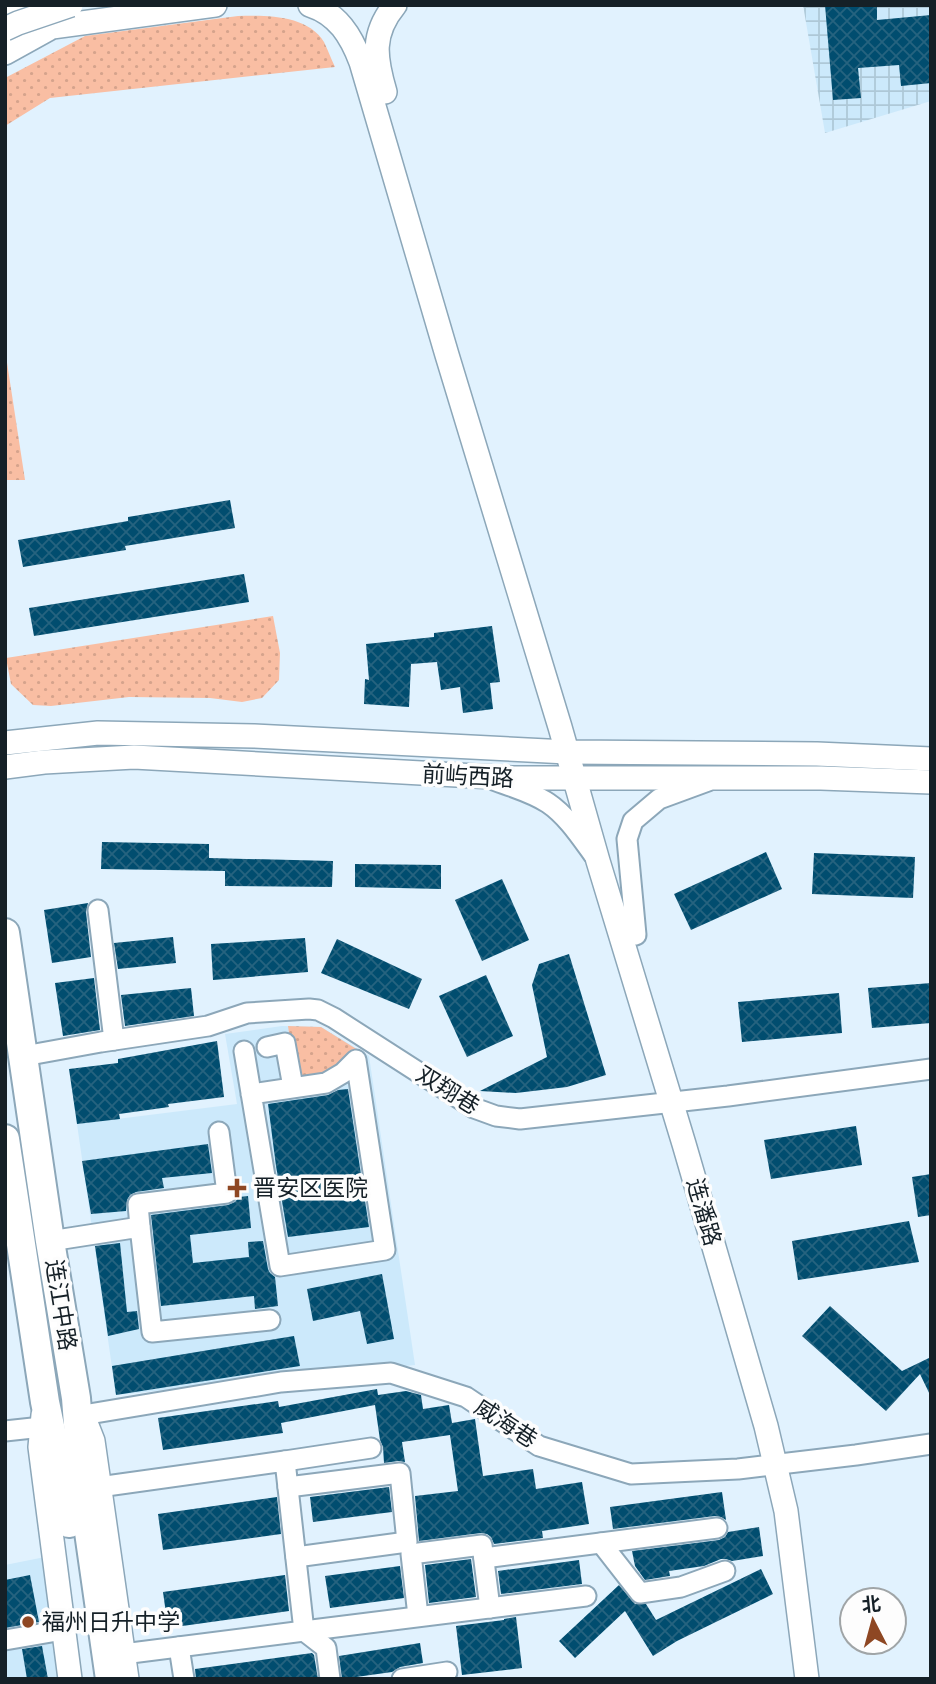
<svg xmlns="http://www.w3.org/2000/svg" width="936" height="1684" font-family="Poppins,'Noto Sans SC',sans-serif">
<style>
.built{fill:#cce9fb}
.industrial{fill:url(#industrial-grid)}
.grass{fill:url(#grass-dots)}
.building{fill:url(#building-cross-hatch)}
.lines{fill:none;stroke-linecap:round;stroke-linejoin:round}
.minor-casing{stroke:#8ca7b9;stroke-width:23}
.major-casing{stroke:#8ca7b9;stroke-width:26}
.highway-casing{stroke:#8ca7b9;stroke-width:32}
.minor{stroke:#fff;stroke-width:19}
.major{stroke:#fff;stroke-width:23}
.highway{stroke:#fff;stroke-width:28}
.major-bridge-casing{stroke:#8ca7b9;stroke-width:26;stroke-linecap:butt}
.major-bridge{stroke:#fff;stroke-width:23}
.poi-dot{fill:#8e4723;stroke:#fdfdfd;stroke-width:2.5}
.labels{text-anchor:middle;stroke-width:7;stroke-linejoin:round;paint-order:stroke}
.street-label{font-size:23px;fill:#152027;stroke:#fdfdfd}
.poi-label{font-size:23px;fill:#152027;stroke:#fdfdfd;text-anchor:start}
</style>
<defs>
<pattern id="industrial-grid" width="8" height="8" patternUnits="userSpaceOnUse" patternTransform="scale(1.75)"><rect width="8" height="8" fill="#cce9fb"/><path d="M0 4h8M4 0v8" fill="none" stroke="#aec8d7"/></pattern>
<pattern id="grass-dots" width="8" height="8" patternUnits="userSpaceOnUse" patternTransform="scale(1.75)"><rect width="8" height="8" fill="#f9bea3"/><path d="M2 2h.1M6 6h.1" fill="none" stroke="#d5a38c" stroke-width="1.8" stroke-linecap="round"/></pattern>
<pattern id="building-cross-hatch" width="8" height="8" patternUnits="userSpaceOnUse" patternTransform="scale(1.75)"><rect width="8" height="8" fill="#014d6f"/><path d="M0 0l8 8M0 8l8-8" fill="none" stroke="#26637f"/></pattern>
</defs>
<rect width="100%" height="100%" fill="#e1f2fe"/>
<g class="built">
<polygon points="282,1026 321,1027 369,1056 415,1365 116,1395 77,1124 237,1104 225,1034"/>
<polygon points="45,1557 58,1679 5,1679 5,1565"/>
</g>
<polygon class="industrial" points="803,5 931,5 931,101 825,133"/>
<g class="grass">
<path d="M 238,16 C 266,15 308,15 324,42 C 328,50 331,59 335,67 L 50,98 L 5,126 L 5,78 L 85,36 Z"/>
<polygon points="5,352 6,356 25,480 5,480"/>
<polygon points="273,616 280,653 279,680 262,698 242,702 210,698 129,697 51,706 33,705 11,684 6,658"/>
<polygon points="288,1026 321,1027 358,1050 324,1078 296,1080"/>
</g>
<g class="building">
<polygon points="825,5 877,5 877,20 931,15 931,83 901,86 899,65 858,68 861,98 833,100"/>
<polygon points="230,500 235,528 125,546 126,550 23,567 18,540 128,521 128,517"/>
<polygon points="244,574 249,602 34,636 29,608"/>
<polygon points="492,626 500,682 490,683 493,709 463,713 460,687 441,690 437,662 411,664 409,707 364,704 365,679 369,680 366,644 434,637 434,633"/>
<polygon points="102,842 209,844 209,858 333,861 332,887 225,886 225,871 101,869"/>
<polygon points="766,852 782,889 691,930 674,894"/>
<polygon points="814,853 915,857 913,898 812,894"/>
<polygon points="355,864 441,865 441,889 355,887"/>
<polygon points="502,879 529,940 482,961 455,900"/>
<polygon points="88,903 86,912 91,957 52,963 44,910"/>
<polygon points="173,937 176,963 118,969 114,943"/>
<polygon points="305,938 308,972 213,980 211,944"/>
<polygon points="337,939 422,979 409,1009 321,973"/>
<polygon points="569,954 606,1075 567,1087 516,1093 480,1091 547,1057 532,985 539,964"/>
<polygon points="486,975 513,1036 467,1057 439,996"/>
<polygon points="94,978 100,1030 63,1036 55,983"/>
<polygon points="931,983 931,1023 872,1028 868,988"/>
<polygon points="191,988 194,1016 125,1026 121,995"/>
<polygon points="839,993 842,1033 742,1042 738,1002"/>
<polygon points="217,1041 224,1097 168,1104 169,1107 119,1114 120,1119 77,1124 69,1069 118,1063 118,1059"/>
<polygon points="348,1089 369,1227 288,1237 276,1166 268,1104 328,1095 338,1090"/>
<polygon points="856,1126 862,1165 771,1179 764,1140"/>
<polygon points="208,1144 212,1173 162,1178 164,1188 136,1192 130,1195 127,1200 126,1211 91,1214 82,1161"/>
<polygon points="931,1174 931,1215 918,1217 912,1177"/>
<polygon points="248,1196 251,1228 190,1235 193,1263 249,1257 248,1242 263,1241 268,1269 270,1273 275,1277 278,1306 255,1309 254,1296 161,1306 151,1215 228,1205 235,1202 239,1197"/>
<polygon points="909,1221 919,1262 798,1280 792,1241"/>
<polygon points="120,1243 127,1312 137,1311 139,1329 108,1336 95,1246"/>
<polygon points="382,1274 394,1339 367,1344 360,1311 313,1321 307,1289"/>
<polygon points="830,1306 902,1371 931,1357 931,1397 920,1374 886,1411 802,1336"/>
<polygon points="294,1336 300,1366 116,1395 112,1366"/>
<polygon points="377,1389 378,1395 406,1391 421,1395 423,1409 449,1405 452,1423 475,1419 483,1476 533,1469 536,1489 582,1482 589,1524 542,1531 543,1538 494,1544 491,1537 487,1534 481,1533 419,1541 415,1496 458,1491 450,1435 402,1442 405,1462 398,1461 384,1463 383,1447 380,1440 375,1405 281,1423 283,1433 163,1450 158,1418 278,1401 279,1407"/>
<polygon points="389,1487 392,1512 313,1522 310,1497"/>
<polygon points="722,1492 726,1520 721,1517 715,1516 613,1529 610,1507"/>
<polygon points="277,1497 281,1534 163,1550 158,1514"/>
<polygon points="759,1527 763,1556 732,1561 726,1559 721,1559 704,1566 669,1571 670,1576 645,1580 635,1566 632,1551 719,1540 725,1537 728,1532"/>
<polygon points="471,1559 476,1597 429,1603 425,1565"/>
<polygon points="579,1560 582,1584 501,1594 498,1571"/>
<polygon points="400,1566 404,1598 330,1608 325,1576"/>
<polygon points="761,1569 773,1594 677,1641 653,1656 625,1611 575,1658 559,1641 619,1585 635,1604 646,1604 656,1620"/>
<polygon points="30,1575 39,1622 5,1628 5,1580"/>
<polygon points="285,1575 289,1611 168,1628 163,1592"/>
<polygon points="516,1617 522,1668 462,1675 456,1626 504,1620 504,1619"/>
<polygon points="420,1643 423,1663 400,1667 392,1672 342,1679 339,1656"/>
<polygon points="42,1646 48,1679 27,1679 22,1649"/>
<polygon points="312,1653 314,1655 318,1679 196,1679 195,1669"/>
</g>
<g class="lines">
<g class="minor-casing">
<g id="minor">
<path d="M 496,781 C 513,787 533,793 548,803 C 566,815 580,836 593,854"/>
<polyline points="98,910 114,1040"/>
<polyline points="636,935 627,839 633,821 659,799 708,781"/>
<polyline points="267,1047 285,1043 293,1087"/>
<polyline points="244,1051 280,1266 385,1250 356,1060 343,1073 326,1083 251,1094"/>
<polyline points="24,1056 101,1042 208,1026 247,1013 309,1009 318,1010 334,1018 474,1108 496,1116 520,1119 728,1096 931,1069"/>
<polyline points="140,1227 138,1204 227,1193 219,1132"/>
<polyline points="50,1241 140,1227 152,1332 270,1320"/>
<polyline points="83,1415 281,1382 391,1373 466,1397 539,1446 631,1474 738,1469 856,1455 931,1444"/>
<polyline points="5,1431 42,1427"/>
<polyline points="285,1461 371,1448"/>
<polyline points="99,1487 285,1461 304,1631 123,1654"/>
<polyline points="288,1487 400,1473 407,1542 296,1557"/>
<polyline points="601,1543 640,1593 681,1587 725,1571"/>
<polyline points="484,1558 717,1528"/>
<polyline points="418,1616 411,1554 482,1545 490,1608"/>
<polyline points="304,1631 586,1596"/>
<polyline points="304,1631 326,1648 330,1679"/>
<polyline points="5,1640 63,1630"/>
<polyline points="179,1647 184,1679"/>
<polyline points="402,1679 447,1672"/>
</g>
</g>
<g class="major-casing">
<g id="major">
<path d="M 310,5 C 338,14 351,36 361,62 L 447,355 L 560,727 L 598,861 L 684,1144 L 766,1426 L 786,1511 L 807,1679"/>
<polyline points="5,11 17,5"/>
<polyline points="5,53 52,27 215,5"/>
<path d="M 385,92 C 375,58 371,34 395,5"/>
<polyline points="5,743 98,733 254,736 567,752 817,754 931,759"/>
<polyline points="5,767 44,762 134,757 512,778 821,778 931,782"/>
<polyline points="43,1415 40,1447 70,1679"/>
<polyline points="86,1423 93,1441 127,1679"/>
</g>
</g>
<g class="highway-casing">
<g id="highway">
<polyline points="5,933 50,1241 76,1398 83,1490 110,1679"/>
<polyline points="5,1139 45,1402 64,1493 69,1523"/>
</g>
</g>
<use href="#minor" class="minor"/>
<use href="#major" class="major"/>
<use href="#highway" class="highway"/>
<g class="major-bridge-casing">
<polyline id="major-bridge" points="5,29 18,23 71,5"/>
</g>
<use href="#major-bridge" class="major-bridge"/>
</g>
<g class="poi-dot">
<path d="M233.5 1177.5h7v7h7v7h-7v7h-7v-7h-7v-7h7z"/>
<circle cx="28" cy="1622" r="7"/>
</g>
<g class="labels">
<g class="street-label">
<text transform="translate(468 776) rotate(3)" y="8">前屿西路</text>
<text transform="translate(448 1090) rotate(32)" y="8">双翔巷</text>
<text transform="translate(704 1212) rotate(74)" y="8">连潘路</text>
<text transform="translate(61 1305) rotate(81)" y="8">连江中路</text>
<text transform="translate(506 1423) rotate(33)" y="8">威海巷</text>
</g>
<g class="poi-label">
<text x="253" y="1196">晋安区医院</text>
<text x="42" y="1630">福州日升中学</text>
</g>
</g>
<rect width="936" height="1684" fill="none" stroke="#152027" stroke-width="14"/>
<g transform="translate(873 1621) rotate(354)"><circle r="33" fill="#fdfdfd" stroke="#a0a5a7" stroke-width="2"/>
<path d="M0-5L12 26L0 18L-12 26Z" fill="#8e4723"/>
<text y="-10" font-size="19" font-weight="bold" text-anchor="middle" fill="#152027">北</text>
</g>
</svg>
